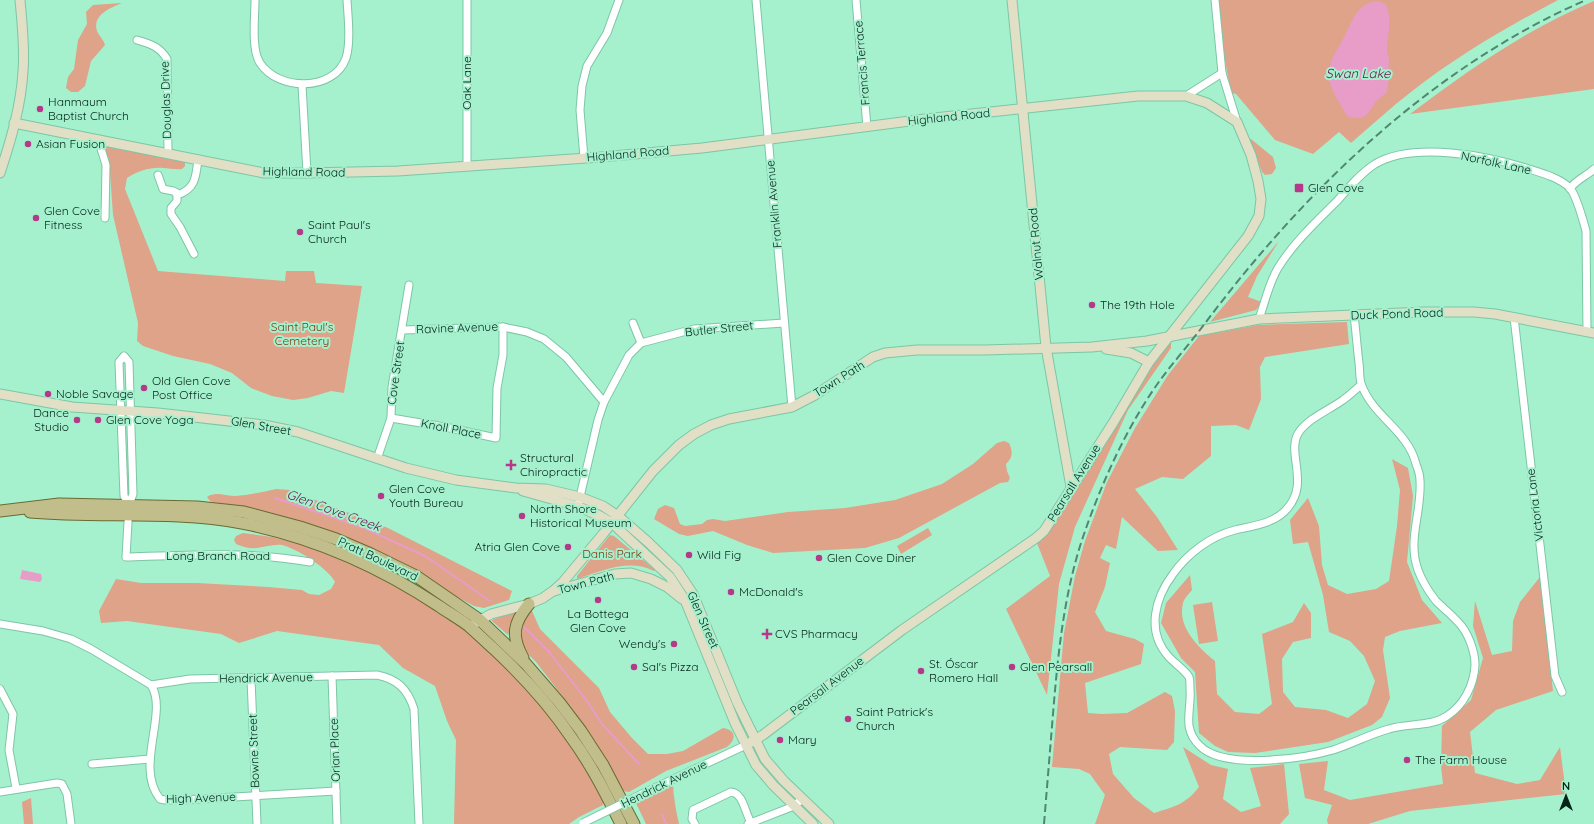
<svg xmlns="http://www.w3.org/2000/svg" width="1594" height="824" font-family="Quicksand,sans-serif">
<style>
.green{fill:#dea389}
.water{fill:#e89cc8}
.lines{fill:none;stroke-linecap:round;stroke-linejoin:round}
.stream{stroke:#e89cc8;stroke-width:2}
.street-casing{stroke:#7cc6a5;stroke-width:9}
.secondary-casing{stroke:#7cc6a5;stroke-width:11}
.primary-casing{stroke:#666c31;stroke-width:13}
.street{stroke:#fff;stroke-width:7}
.secondary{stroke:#e1dfc5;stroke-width:9}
.primary{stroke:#c2be8c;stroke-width:11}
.rail{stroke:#518770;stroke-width:2;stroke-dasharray:8 4;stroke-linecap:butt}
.street-bridge-casing{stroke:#7cc6a5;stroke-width:9;stroke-linecap:butt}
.street-bridge{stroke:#fff;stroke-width:7}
.poi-dot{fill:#b5398a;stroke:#a5f1ce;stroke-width:1.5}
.labels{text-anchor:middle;stroke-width:4;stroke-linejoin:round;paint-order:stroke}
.street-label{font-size:12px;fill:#042418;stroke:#a5f1ce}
.poi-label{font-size:12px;fill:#042418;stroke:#a5f1ce;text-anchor:start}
.park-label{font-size:12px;fill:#7f3915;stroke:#a5f1ce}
.water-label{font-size:13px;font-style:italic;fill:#6a134e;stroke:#a5f1ce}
</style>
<rect width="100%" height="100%" fill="#a5f1ce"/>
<g class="green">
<path d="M 1219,0 L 1558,0 C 1507,27 1457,56 1411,92 C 1390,108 1371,126 1351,143 L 1339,132 L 1313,154 L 1275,140 L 1236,94 L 1231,93 L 1224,55 Z"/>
<path d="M 1594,1 L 1594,89 L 1410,114 C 1468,70 1527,29 1594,1 Z"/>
<path d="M 122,3 C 110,8 92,15 97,31 C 99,36 104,40 105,45 L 91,61 L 85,86 L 78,92 L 71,92 L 66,88 L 68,77 L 74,69 L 78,40 L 87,24 L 86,12 L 93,5 Z"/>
<path d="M 98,139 L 182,159 L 185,162 L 185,166 L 182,169 C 175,170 170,168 163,168 C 151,167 137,171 127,178 L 125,189 L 158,271 L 285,281 L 286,271 L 314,271 L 316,283 L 362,286 L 344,393 L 331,391 L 308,398 L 293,400 L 272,396 L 251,388 L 232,373 L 210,364 L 173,356 L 143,346 L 137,341 L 138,323 L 113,215 L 109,159 Z"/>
<polygon points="1251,139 1273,157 1276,168 1272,174 1265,175 1262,172 1250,140"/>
<polygon points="1279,241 1257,276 1248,297 1262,302 1256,310 1210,322"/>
<path d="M 1347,322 L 1349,344 L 1265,357 L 1260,367 L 1261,399 L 1249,430 L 1236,425 L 1211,426 L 1211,456 L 1183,479 L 1162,477 L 1135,489 L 1157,517 L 1178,550 L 1158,551 L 1122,517 L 1116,549 L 1106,545 L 1100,558 L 1110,563 L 1105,587 L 1095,612 L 1106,631 L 1135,639 L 1144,644 L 1141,664 L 1085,683 L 1088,713 L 1102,714 L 1127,713 L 1165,692 L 1172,696 L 1175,711 L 1174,742 L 1167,750 L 1120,747 L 1109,754 L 1113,774 L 1134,798 L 1154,813 C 1174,807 1186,804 1199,787 L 1183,747 L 1211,765 L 1228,769 L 1223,799 L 1241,812 L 1261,806 L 1250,768 L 1284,764 L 1289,814 L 1280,824 L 1095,824 L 1105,795 L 1090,774 L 1079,769 L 1052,767 L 1064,633 L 1075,576 L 1085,541 L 1107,482 L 1135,428 L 1168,375 L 1199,336 L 1258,325 Z"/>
<polygon points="1171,342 1171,348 1128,410 1075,527 1059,584 1047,695 1006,609 1050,576 1035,538 1167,343"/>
<path d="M 1004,441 L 1009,443 C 1013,452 1013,457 1006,464 L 1007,471 L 1010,478 L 1008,482 L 1000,483 L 899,538 L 865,548 L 773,553 L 747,545 L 713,531 L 688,536 L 679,534 L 654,519 L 658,509 L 665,505 L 674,508 L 680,524 L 685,526 L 702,524 L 707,520 L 713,519 L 725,521 L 788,512 L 845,508 L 895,500 L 942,484 L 973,464 L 997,443 Z"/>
<path d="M 1392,459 L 1408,468 L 1413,496 L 1407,562 L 1422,600 L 1442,623 L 1400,631 L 1385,637 L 1383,650 L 1390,698 L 1382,717 L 1372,725 L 1328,742 L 1255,753 L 1228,752 L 1215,746 L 1199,733 L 1195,672 L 1181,658 L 1161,623 L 1166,603 L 1190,575 L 1192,590 C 1189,594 1184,598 1183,603 C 1177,627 1198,647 1215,661 L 1217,694 L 1235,712 L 1259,714 L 1272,704 L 1262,634 L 1293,622 L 1304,603 L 1311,613 L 1311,638 L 1293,642 L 1282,659 L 1283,692 L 1295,707 L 1326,710 L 1348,718 L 1367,704 L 1375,681 L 1364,656 L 1350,641 L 1329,632 L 1323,595 L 1308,542 L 1293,544 L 1290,520 L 1308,498 L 1319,526 L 1322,565 L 1328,585 L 1347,594 L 1376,589 L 1389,581 L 1397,526 L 1400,490 Z"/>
<path d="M 276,489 L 290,490 L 388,528 L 504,587 L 512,591 L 509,600 L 484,608 L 474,606 L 417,575 L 381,557 L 217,504 L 210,501 L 207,497 C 215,491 226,496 235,496 C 249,495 263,492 276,489 Z"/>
<polygon points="928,528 932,535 901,554 897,546"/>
<path d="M 243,533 L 272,537 L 319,549 L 416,593 L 466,628 L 528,688 L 584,763 L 604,800 L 603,805 L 579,817 L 569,824 L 454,824 L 456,740 L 447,721 L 435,686 L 403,668 L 379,645 L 277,631 L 239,643 L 221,634 L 127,621 L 101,623 L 99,611 L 116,579 L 141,583 L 197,583 L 268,587 L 302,590 L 309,594 L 319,595 L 331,589 L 335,582 C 329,569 296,548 282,545 C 274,544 265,547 257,548 C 250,549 243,547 236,544 L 234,540 L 236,536 Z"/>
<path d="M 610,535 L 614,536 L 655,570 L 654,571 C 629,558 602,571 577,579 L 577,576 Z"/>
<polygon points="1540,577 1553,691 1496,710 1470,732 1475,773 1517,784 1540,780 1560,747 1566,794 1410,811 1368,824 1328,824 1327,820 1332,805 1305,798 1299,764 1328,761 1324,790 1350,800 1443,784 1441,766 1442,726 1471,700 1483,658 1473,626 1475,601 1492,655 1512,651 1513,621 1520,602"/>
<polygon points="1212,602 1218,641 1199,644 1193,605"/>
<path d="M 530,610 L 532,611 L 540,629 L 599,688 L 610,712 L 632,738 L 648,754 L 667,754 L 683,751 L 723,728 C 737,730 736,740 727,747 L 666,771 L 629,792 L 623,791 L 576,714 L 536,662 L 522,648 L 518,626 Z"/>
<polygon points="516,611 517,613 510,625 508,635 492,621 492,620"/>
<path d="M 670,785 L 673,786 C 674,790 673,793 674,796 C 675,806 677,815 679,824 L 646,824 L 636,803 C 646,798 660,787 670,785 Z"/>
<polygon points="31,798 33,824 24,824 22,802"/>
</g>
<g class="water">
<path d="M 1379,1 L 1386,5 C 1393,21 1387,35 1387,51 C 1387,54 1389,57 1389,60 C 1388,73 1390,81 1386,94 C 1369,100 1373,126 1347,116 C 1341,105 1330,90 1329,77 C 1328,62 1335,53 1342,41 C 1352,24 1355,2 1379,1 Z"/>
<polygon points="22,570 41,574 42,579 40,582 20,579"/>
</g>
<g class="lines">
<g class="stream">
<polyline points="275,498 364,528 425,556 490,601"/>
<polyline points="525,628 550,653 587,701 602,724 639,764"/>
<polyline points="662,814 666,824"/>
</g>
<g class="street-casing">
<g id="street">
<path d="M 255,0 C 255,17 251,49 260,63 C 278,91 334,92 346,58 C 351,42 348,17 347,0"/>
<polyline points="756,0 792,407"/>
<polyline points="856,0 867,127"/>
<polyline points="1215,0 1222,73 1237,122"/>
<path d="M 137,40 C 151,44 160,47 167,59 L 168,153"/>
<polyline points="302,85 307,173"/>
<polyline points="1186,96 1222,73"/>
<polyline points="98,139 106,165 105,218"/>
<polyline points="584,158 580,110 582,86 587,66 607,33 619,0"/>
<polyline points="467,166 467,0"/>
<polyline points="158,175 163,189 173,191 177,193 177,201 171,208 171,214 180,227 194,254"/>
<path d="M 1570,189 C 1575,180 1587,176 1594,169"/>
<path d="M 177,195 C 196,189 196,176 198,159"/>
<path d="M 1354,315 C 1356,331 1357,347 1359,363 C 1360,370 1359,380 1362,386 C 1374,417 1408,431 1416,464 C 1418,469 1420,476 1420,481 C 1422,512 1407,540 1418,570 C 1422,581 1429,592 1436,601 C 1443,608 1451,614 1458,622 C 1468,632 1475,651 1475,665 C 1474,685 1464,705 1447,716 C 1431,727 1407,723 1389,729 C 1370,734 1352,744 1333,750 C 1302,759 1224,770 1200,746 C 1181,728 1192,710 1190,689 C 1190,687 1190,679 1189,677 C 1185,670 1174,663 1168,656 C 1146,631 1155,598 1173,574 C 1188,553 1211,536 1235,530 C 1252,526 1272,524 1285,511 C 1312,484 1285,453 1299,432 C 1309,418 1329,410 1343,400 C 1349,396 1355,390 1361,385"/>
<polyline points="1514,317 1555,676 1562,692"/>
<path d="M 1259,319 C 1265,302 1269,283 1278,268 C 1294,242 1317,221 1338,200 C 1349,187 1361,173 1375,164 C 1414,141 1488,156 1529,169 C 1542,173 1560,178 1570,188 C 1577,197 1583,220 1586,231 L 1587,332"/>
<polyline points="633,323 641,343"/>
<polyline points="402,330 503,327 527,332 544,339 566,357 604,402"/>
<polyline points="391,418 445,427 496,438 497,388 503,355 503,327"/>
<polyline points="377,459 391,418 392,387 409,285"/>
<polyline points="579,501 598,420 604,402 629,355 641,343 694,329 784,323"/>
<path d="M 129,505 L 124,496 L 119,362 L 124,356 L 129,362 L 133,494 L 129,505 L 126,557 C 188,555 249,551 310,562"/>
<path d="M 0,624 L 43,631 L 71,639 L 91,649 L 151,685 L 190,679 L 377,675 C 398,679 408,690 414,709 L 419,824"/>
<polyline points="332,676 337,824"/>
<polyline points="251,679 257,824"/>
<path d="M 151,685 C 169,712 134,767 160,799 L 165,800 L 182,800 L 336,791"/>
<polyline points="0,689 13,714 9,750 16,788"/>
<polyline points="92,764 150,759"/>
<polyline points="648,791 746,745"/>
<polyline points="0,792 57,783 62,784 67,794 71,824"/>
<path d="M 695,824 L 692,819 L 693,810 L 731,792 C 744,793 745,815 752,824"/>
<polyline points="748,824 794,806 802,799"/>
</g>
</g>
<g class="secondary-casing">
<g id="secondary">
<polyline points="1012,0 1046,347 1071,487"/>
<polyline points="14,123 264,173 307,173 398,171 601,157 702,148 925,119 1138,96 1186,96 1207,103 1237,122 1251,155 1258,181 1261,199 1259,216 1248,236 1149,362 1113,423 1044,531 1036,538 902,630 763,735 746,745"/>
<path d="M 0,173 C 11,140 21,106 23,71 C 25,47 22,23 20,0"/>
<polyline points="1106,349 1131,353 1149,362"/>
<polyline points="0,394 72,407 158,413 264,425 298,432 406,468 456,480 516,488 546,489 580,497 603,506 618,516 648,542 677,570 693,594 737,702 765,759 784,781 829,824"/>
<polyline points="523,491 577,506 598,515 612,523 670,577 685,600 735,723 756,765 773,785 813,824"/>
<polyline points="554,591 615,574 631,573 651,579 667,587 682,599"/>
<polyline points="475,623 491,614 529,604 543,598 553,591 563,582 603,534 653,471 679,445 694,434 711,425 729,419 792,407 815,395 873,357 885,353 917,350 985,350 1092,347 1147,341 1259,319 1425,312 1474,312 1495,314 1594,333"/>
</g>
</g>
<g class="primary-casing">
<g id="primary">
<polyline points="0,511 59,504 197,507 244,512 300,527 336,539 371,554 416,576 480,620 526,664 559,702 581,731 603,765 634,824"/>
<path d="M 30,512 C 100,518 172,510 242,523 C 313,537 379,566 439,606 C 449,613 460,619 469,626 C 477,633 485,641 493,648 C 522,675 549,704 571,737 C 591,764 606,794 621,824"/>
<path d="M 523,658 C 511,636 513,623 529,604"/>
</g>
</g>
<use href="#street" class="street"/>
<use href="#secondary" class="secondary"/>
<use href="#primary" class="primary"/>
<path class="rail" d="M 1044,824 C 1047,787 1050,751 1053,714 C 1058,653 1064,592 1084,534 C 1102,482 1128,424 1161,379 C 1175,360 1192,341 1206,322 C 1306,189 1432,67 1586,0"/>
<g class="street-bridge-casing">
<polyline id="street-bridge" points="583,823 648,791"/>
</g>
<use href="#street-bridge" class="street-bridge"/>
</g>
<g class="poi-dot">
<circle cx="40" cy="109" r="4"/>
<circle cx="28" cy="144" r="4"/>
<rect x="1294" y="183" width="10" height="10" rx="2"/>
<circle cx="36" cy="218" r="4"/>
<circle cx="300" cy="232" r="4"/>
<circle cx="1092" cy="305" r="4"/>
<circle cx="144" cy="388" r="4"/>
<circle cx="48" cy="394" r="4"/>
<circle cx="77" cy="420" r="4"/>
<circle cx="98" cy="420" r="4"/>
<path d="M509 459h4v4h4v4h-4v4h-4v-4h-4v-4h4z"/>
<circle cx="381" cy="496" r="4"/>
<circle cx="522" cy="516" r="4"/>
<circle cx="568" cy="547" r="4"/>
<circle cx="689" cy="555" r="4"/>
<circle cx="819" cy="558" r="4"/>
<circle cx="731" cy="592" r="4"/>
<circle cx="598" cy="600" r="4"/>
<path d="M765 628h4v4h4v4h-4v4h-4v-4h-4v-4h4z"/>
<circle cx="674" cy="644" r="4"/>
<circle cx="634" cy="667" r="4"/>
<circle cx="1012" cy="667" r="4"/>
<circle cx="921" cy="671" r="4"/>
<circle cx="848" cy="719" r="4"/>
<circle cx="780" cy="740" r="4"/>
<circle cx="1407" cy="760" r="4"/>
</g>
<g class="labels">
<g class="street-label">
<text transform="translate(862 63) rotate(-95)" y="4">Francis Terrace</text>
<text transform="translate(467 83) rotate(-90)" y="4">Oak Lane</text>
<text transform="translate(166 100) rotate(-92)" y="4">Douglas Drive</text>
<text transform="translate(949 117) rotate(-6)" y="4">Highland Road</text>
<text transform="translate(628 154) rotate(-5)" y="4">Highland Road</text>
<text transform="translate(1496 163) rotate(12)" y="4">Norfolk Lane</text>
<text transform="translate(304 172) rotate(1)" y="4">Highland Road</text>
<text transform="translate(774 204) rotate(-95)" y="4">Franklin Avenue</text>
<text transform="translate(1036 244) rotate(-95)" y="4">Walnut Road</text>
<text transform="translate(1397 314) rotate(-2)" y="4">Duck Pond Road</text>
<text transform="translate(457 328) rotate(-2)" y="4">Ravine Avenue</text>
<text transform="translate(719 329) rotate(-6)" y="4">Butler Street</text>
<text transform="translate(396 373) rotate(-82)" y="4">Cove Street</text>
<text transform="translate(839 379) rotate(-32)" y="4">Town Path</text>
<text transform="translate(261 426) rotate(10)" y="4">Glen Street</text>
<text transform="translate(451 429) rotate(11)" y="4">Knoll Place</text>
<text transform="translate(1074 483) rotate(-58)" y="4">Pearsall Avenue</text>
<text transform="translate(1535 505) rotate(-97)" y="4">Victoria Lane</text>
<text x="218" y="560">Long Branch Road</text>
<text transform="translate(378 559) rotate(25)" y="4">Pratt Boulevard</text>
<text transform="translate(586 583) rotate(-15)" y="4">Town Path</text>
<text transform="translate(703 620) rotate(66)" y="4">Glen Street</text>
<text transform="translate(266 678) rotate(-1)" y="4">Hendrick Avenue</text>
<text transform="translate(827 686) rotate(-37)" y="4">Pearsall Avenue</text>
<text transform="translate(335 750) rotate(-92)" y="4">Orian Place</text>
<text transform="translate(254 751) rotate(-92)" y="4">Bowne Street</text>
<text transform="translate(664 784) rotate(-26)" y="4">Hendrick Avenue</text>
<text transform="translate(201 798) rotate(-2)" y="4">High Avenue</text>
</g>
<g class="poi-label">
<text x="48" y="106">Hanmaum<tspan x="48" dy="14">Baptist Church</tspan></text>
<text x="36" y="148">Asian Fusion</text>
<text x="1308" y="192">Glen Cove</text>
<text x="44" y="215">Glen Cove<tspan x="44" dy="14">Fitness</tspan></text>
<text x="308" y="229">Saint Paul's<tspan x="308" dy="14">Church</tspan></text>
<text x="1100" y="309">The 19th Hole</text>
<text x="152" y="385">Old Glen Cove<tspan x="152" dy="14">Post Office</tspan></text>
<text x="56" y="398">Noble Savage</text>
<text x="69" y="417" text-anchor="end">Dance<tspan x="69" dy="14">Studio</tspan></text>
<text x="106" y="424">Glen Cove Yoga</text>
<text x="520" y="462">Structural<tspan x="520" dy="14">Chiropractic</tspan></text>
<text x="389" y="493">Glen Cove<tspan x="389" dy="14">Youth Bureau</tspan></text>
<text x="530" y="513">North Shore<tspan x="530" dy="14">Historical Museum</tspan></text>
<text x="560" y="551" text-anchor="end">Atria Glen Cove</text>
<text x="697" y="559">Wild Fig</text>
<text x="827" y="562">Glen Cove Diner</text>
<text x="739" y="596">McDonald's</text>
<text x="598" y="618" text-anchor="middle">La Bottega<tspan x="598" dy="14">Glen Cove</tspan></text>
<text x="775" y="638">CVS Pharmacy</text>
<text x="666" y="648" text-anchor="end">Wendy's</text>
<text x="929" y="668">St. Óscar<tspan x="929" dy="14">Romero Hall</tspan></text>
<text x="642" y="671">Sal's Pizza</text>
<text x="1020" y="671">Glen Pearsall</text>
<text x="856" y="716">Saint Patrick's<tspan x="856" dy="14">Church</tspan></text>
<text x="788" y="744">Mary</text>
<text x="1415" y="764">The Farm House</text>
</g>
<g class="park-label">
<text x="302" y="331">Saint Paul's<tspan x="302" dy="14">Cemetery</tspan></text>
<text x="612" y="558">Danis Park</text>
</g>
<g class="water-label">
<text x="1358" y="78">Swan Lake</text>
<text transform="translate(334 510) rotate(20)" y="5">Glen Cove Creek</text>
</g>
</g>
<g transform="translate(1566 796)" stroke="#a5f1ce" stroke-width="3" paint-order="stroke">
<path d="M0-3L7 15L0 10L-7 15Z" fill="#042418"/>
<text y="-6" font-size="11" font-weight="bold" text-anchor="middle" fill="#042418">N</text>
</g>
</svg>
